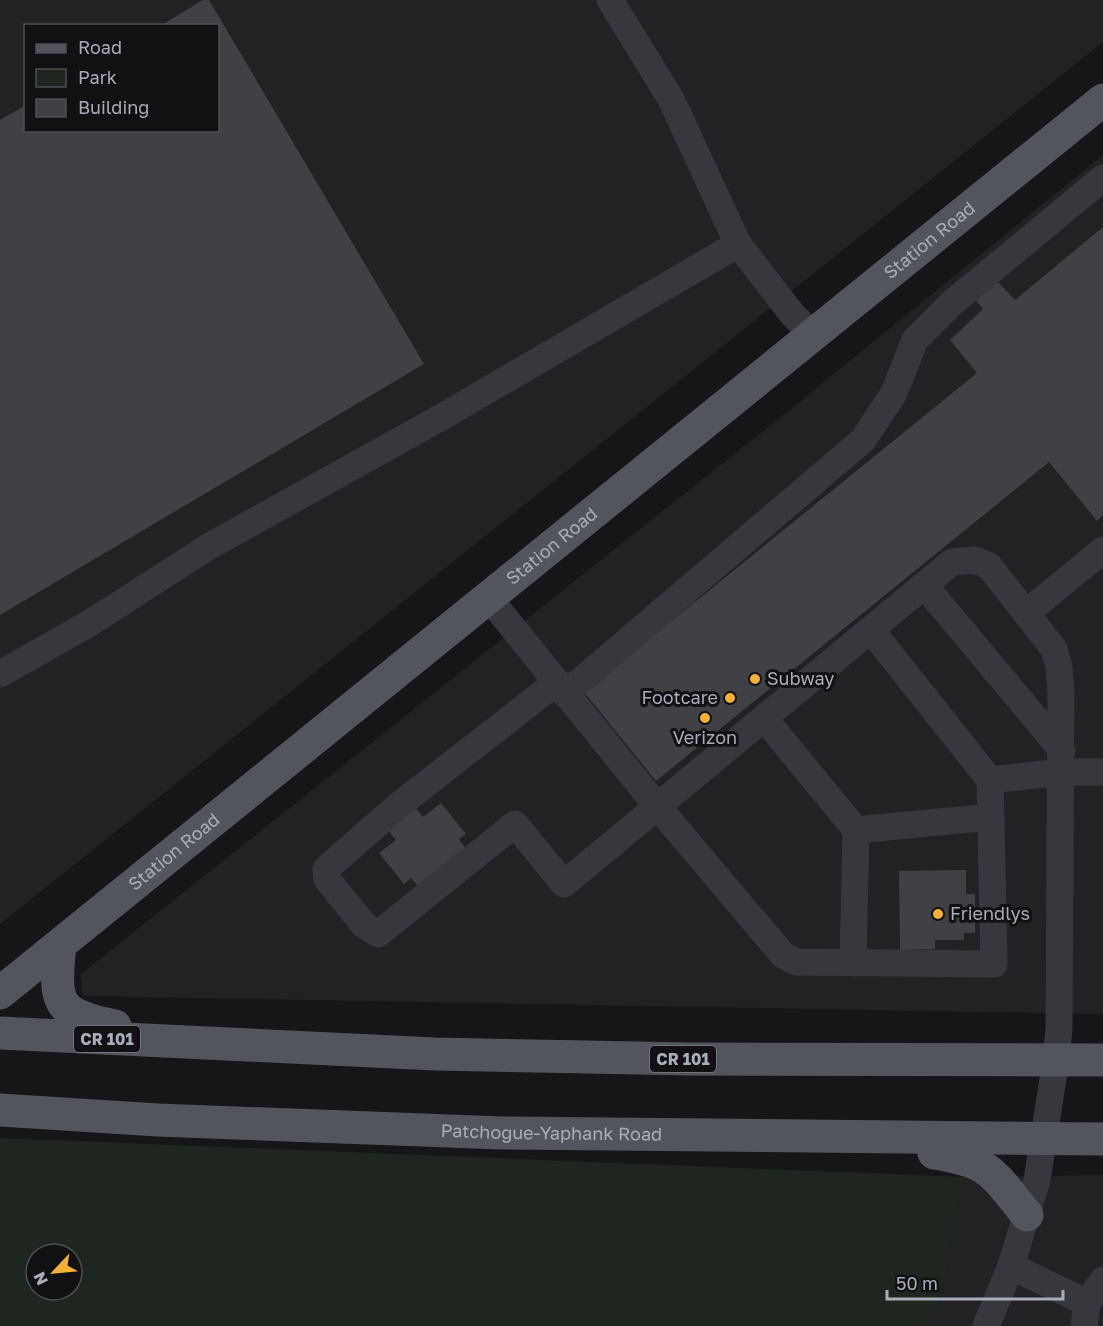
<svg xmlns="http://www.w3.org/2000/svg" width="1103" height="1326" font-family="'Golos Text',sans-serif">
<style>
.built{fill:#222225;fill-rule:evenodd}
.green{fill:#1e261f;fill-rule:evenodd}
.building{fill:#404145}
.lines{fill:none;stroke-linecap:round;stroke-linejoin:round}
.minor{stroke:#37383d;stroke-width:27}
.major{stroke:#53555c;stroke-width:33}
.poi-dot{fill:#f2b134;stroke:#111113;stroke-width:2}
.labels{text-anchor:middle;stroke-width:6;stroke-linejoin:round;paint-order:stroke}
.shield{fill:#111113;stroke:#7b7e86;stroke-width:1.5}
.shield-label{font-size:16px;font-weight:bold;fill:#a8adb8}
.street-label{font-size:18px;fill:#a8adb8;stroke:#111113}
.poi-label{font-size:18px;fill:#a8adb8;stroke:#111113;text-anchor:start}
</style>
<rect width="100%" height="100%" fill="#161618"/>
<g class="built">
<path d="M 0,0 L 1103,0 L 1103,42 L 0,924 ZM 26,26 L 218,26 L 218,130 L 26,130 Z"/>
<polygon points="1103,155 1103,1014 83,996 81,974 782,416"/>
<polygon points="1103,1175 1103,1326 911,1326 938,1310 965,1177"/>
</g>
<path class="green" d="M 0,1138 L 965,1177 L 938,1310 L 911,1326 L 0,1326 ZM 36,1254 L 72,1254 L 72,1290 L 36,1290 Z"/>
<g class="building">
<polygon points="203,0 209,0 424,364 0,615 0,120 26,105 26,130 218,130 218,26 160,26"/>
<polygon points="1103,227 1103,515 1097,521 1049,462 656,781 584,692 977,373 950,340 983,309 974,298 996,280 1015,300"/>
<polygon points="412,803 423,817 441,803 466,834 459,839 466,849 418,886 411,878 404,884 379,853 396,840 384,825"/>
<polygon points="966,870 966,894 975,894 975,933 964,933 964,940 935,940 935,949 900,950 899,871"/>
</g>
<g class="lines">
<g class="minor">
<polyline points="738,244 793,315 813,335"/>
<polyline points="924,585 1062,750"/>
<polyline points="488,597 657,806 783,955 796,962 994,964 990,780 1062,772 1103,772"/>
<polyline points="1026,613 1103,550"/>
<polyline points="871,630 990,780"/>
<polyline points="0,674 90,623 208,547 440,418 738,244 671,99 610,0"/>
<polyline points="557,682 399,805 326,869 327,879 364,925 378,934 515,824 564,884 952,562 975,560 989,566 1054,649 1059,667 1061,694 1059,1029 1056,1060 1037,1180 1011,1266 986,1326"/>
<polyline points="565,694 863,440 894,393 915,340 952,303 1103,178"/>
<polyline points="764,718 856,830"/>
<polyline points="853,963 856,830 991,817"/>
<polyline points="1011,1266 1087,1303"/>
<polyline points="1084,1326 1087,1303 1103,1280"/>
</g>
<g class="major">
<path d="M 60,945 C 54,1003 55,1014 115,1026"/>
<path id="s1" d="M 0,993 L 1103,100"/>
<polyline points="0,1033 435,1054 690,1059 1103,1060"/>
<path id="s2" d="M 0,1110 L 158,1120 L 502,1133 L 1103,1139"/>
<path d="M 934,1153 C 991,1162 992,1172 1027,1215"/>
</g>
</g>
<g class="poi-dot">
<circle cx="755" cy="679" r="6"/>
<circle cx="730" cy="698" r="6"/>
<circle cx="705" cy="718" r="6"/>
<circle cx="938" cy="914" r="6"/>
</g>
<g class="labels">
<g class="shield">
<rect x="74" y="1026" width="66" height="26" rx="4.5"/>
<rect x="650" y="1046" width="66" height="26" rx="4.5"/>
</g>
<g class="shield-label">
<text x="107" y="1045">CR 101</text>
<text x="683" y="1065">CR 101</text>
</g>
<g class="street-label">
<text dy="6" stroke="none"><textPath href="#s1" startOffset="1196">Station Road</textPath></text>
<text dy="6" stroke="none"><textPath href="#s1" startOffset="710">Station Road</textPath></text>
<text dy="6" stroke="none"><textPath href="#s1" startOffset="224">Station Road</textPath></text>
<text dy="6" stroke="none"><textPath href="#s2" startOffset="552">Patchogue-Yaphank Road</textPath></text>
</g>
<g class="poi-label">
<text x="767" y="685">Subway</text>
<text x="718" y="704" text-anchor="end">Footcare</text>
<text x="705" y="744" text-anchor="middle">Verizon</text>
<text x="950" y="920">Friendlys</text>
</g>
</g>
<rect x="24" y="24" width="195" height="108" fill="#111113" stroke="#4d4f55" stroke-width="1.5"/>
<rect x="36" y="44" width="30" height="9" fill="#53555c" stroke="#4d4f55" stroke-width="1.5"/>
<text x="78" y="54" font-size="18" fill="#a8adb8">Road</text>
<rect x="36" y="69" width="30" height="18" fill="#1e261f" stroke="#4d4f55" stroke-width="1.5"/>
<text x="78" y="84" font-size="18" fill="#a8adb8">Park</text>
<rect x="36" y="99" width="30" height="18" fill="#404145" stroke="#4d4f55" stroke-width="1.5"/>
<text x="78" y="114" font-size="18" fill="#a8adb8">Building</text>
<g transform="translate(54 1272) rotate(244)"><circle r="28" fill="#111113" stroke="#4d4f55" stroke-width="1.5"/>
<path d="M0-4.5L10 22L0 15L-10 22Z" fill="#f2b134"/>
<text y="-9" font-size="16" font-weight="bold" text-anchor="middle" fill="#a8adb8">N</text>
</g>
<path d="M887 1290v9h176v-9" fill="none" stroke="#a8adb8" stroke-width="3"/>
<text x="896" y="1290" font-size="18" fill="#a8adb8" stroke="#111113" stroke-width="4.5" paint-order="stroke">50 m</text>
</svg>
